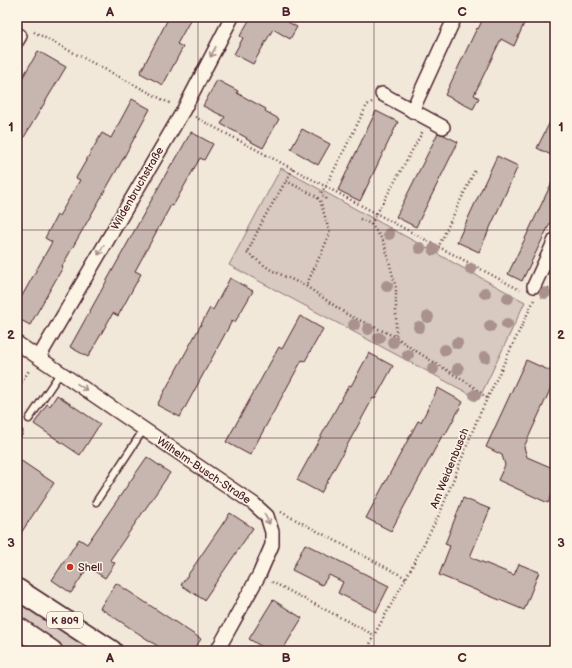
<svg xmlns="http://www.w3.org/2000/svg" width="572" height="668" font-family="'Balsamiq Sans',sans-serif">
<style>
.green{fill:#d8cac0;stroke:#917476}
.building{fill:#c7b6af;stroke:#4a1f2b}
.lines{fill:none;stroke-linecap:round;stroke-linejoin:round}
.service-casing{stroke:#4a1f2b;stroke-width:9}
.minor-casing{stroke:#4a1f2b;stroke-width:16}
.primary-casing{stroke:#4a1f2b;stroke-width:23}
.path{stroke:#4a1f2b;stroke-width:2.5;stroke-dasharray:1 3;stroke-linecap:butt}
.service{stroke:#fcf5e5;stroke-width:6}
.minor{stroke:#fcf5e5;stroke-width:13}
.primary{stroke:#fcf5e5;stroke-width:20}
.tree{fill:#a9918e}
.oneway{stroke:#a38a88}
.grid{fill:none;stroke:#4a1f2b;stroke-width:1;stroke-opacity:0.55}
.poi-dot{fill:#c8321e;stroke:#fcf5e5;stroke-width:1.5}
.labels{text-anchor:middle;stroke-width:3;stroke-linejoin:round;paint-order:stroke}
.shield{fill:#fcf5e5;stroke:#7f5f63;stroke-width:1}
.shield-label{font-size:10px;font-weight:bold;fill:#4a1f2b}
.street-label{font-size:11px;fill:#4a1f2b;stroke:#fcf5e5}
.poi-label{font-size:11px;fill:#4a1f2b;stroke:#fcf5e5;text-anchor:start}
.neatline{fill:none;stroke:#4a1f2b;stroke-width:1.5}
.grid-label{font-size:13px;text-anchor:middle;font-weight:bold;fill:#4a1f2b}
</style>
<rect width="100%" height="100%" fill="#f1e8da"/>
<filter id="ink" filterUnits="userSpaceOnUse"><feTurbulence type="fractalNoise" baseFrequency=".025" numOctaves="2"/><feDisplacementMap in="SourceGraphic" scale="8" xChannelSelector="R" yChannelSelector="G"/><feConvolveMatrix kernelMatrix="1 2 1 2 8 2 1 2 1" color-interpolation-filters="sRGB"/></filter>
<g filter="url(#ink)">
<g class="green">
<polygon points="281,168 525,302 479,399 229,265"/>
<polygon points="17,596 99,651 65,651 17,619"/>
</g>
<g class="building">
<polygon points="169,17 192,17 177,44 183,47 163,85 140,73"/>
<polygon points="251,17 291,17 288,22 297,27 290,39 273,29 253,64 234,54 243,38 240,36"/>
<polygon points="484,17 527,17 514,46 501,39 474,95 479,98 473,109 445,95 477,28 478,29"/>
<polygon points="38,51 66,67 17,149 17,87"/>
<polygon points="217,80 238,91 237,93 266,109 265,111 279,119 263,148 246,139 247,138 221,124 225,117 203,106"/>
<polygon points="132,99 150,109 123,159 62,266 63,267 30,325 17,318 17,305 52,242 45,238 57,215 59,216 80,180 76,178 102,133 111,138"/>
<polygon points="376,111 398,122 360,201 338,190"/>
<polygon points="555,112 555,157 537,148"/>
<polygon points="302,129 330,144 318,165 291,149"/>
<polygon points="191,132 213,144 204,160 200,158 173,206 171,205 135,271 141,274 118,316 113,313 88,357 70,347 172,163 173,164"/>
<polygon points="438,133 444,135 458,142 416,227 396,217"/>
<polygon points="497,156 518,166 479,252 457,242"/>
<polygon points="555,176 555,213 522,281 508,274"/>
<polygon points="230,278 253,291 235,322 232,321 180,417 157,405 210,308 213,310"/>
<polygon points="300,316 323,329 305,361 302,360 250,455 226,442 279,347 282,349"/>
<polygon points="369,353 393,366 375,399 373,398 321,493 297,480 349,385 351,386"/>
<polygon points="526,360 555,373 555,379 524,447 527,457 555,469 555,489 548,503 498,480 505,465 502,455 486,447"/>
<polygon points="438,388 463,402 445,435 443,434 391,531 366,518 418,421 421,422"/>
<polygon points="57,395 100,424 80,455 34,424 47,404 50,406"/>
<polygon points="147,457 170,473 110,560 115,563 105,578 88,567 71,593 52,580 79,539 87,544"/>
<polygon points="17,458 54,483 17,539"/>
<polygon points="463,498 490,509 470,557 514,575 519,564 539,572 524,610 439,575 450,546 445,544"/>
<polygon points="230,513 253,528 204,600 181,585"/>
<polygon points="305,544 389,586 376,612 338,593 343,582 329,575 322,585 292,570"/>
<polygon points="116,583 201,639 193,651 165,651 100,608"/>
<polygon points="273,600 302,618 282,651 269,651 249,639"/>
</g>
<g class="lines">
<g class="service-casing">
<g id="service">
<polyline points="29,419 61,372"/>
<polyline points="17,435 19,432"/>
<polyline points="96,502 144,429"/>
</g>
</g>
<g class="minor-casing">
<g id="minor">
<polyline points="17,34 20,36 17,41"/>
<polyline points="382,94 443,127"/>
<polyline points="412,111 455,17"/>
<polyline points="534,286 555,240"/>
<polyline points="17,343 254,504 267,516 272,532 272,545 259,575 217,651"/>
<polyline points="39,357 183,111 232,17"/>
</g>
</g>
<g class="primary-casing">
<g id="primary">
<polyline points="17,589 112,651"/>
<polyline points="17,627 52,651"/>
</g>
</g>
<g class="path">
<polyline points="34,32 171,104"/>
<polyline points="195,117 520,290"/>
<polyline points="293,169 264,218 247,253 271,270 306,286 348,315 396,337 411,348 471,385 487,398"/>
<polyline points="286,181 314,195 320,200 330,234 306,286"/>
<polyline points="326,199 321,193 326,186 367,105 372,102"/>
<polyline points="360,219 371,224 423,131"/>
<polyline points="371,224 384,242 396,288 396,337"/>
<polyline points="432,254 434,256 475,170"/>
<polyline points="548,288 555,289"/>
<polyline points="17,389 30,369"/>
<polyline points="281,512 406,578"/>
<polyline points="272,582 374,635"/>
<polyline points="367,651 374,635 406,578 440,513 477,420 534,300"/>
</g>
<use href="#service" class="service"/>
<use href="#minor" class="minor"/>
<use href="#primary" class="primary"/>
</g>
<g class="tree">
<circle cx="389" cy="234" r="6"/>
<circle cx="420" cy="248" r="6"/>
<circle cx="434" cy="249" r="6"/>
<circle cx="471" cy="269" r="6"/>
<circle cx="387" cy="286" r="6"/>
<circle cx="485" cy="293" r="6"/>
<circle cx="545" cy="293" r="6"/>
<circle cx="508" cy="298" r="6"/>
<circle cx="428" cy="317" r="6"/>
<circle cx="507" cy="324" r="6"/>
<circle cx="354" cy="325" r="6"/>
<circle cx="490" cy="326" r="6"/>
<circle cx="419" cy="327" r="6"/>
<circle cx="368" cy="329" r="6"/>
<circle cx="379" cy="338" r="6"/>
<circle cx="393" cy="342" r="6"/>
<circle cx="457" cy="343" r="6"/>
<circle cx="445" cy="350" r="6"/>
<circle cx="408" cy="355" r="6"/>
<circle cx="485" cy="357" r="6"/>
<circle cx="433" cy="369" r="6"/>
<circle cx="458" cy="369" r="6"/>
<circle cx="475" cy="395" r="6"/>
</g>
<defs><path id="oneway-shaft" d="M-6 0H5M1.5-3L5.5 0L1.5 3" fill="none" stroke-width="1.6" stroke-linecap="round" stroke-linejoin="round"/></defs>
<g class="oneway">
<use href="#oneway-shaft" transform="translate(213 52) rotate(118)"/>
<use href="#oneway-shaft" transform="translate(101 250) rotate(120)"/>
<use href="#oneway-shaft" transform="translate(82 387) rotate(34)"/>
<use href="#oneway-shaft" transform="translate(267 519) rotate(62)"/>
</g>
</g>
<path class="grid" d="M 198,17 L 198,651M 374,17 L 374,651M 17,230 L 555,230M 17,438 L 555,438"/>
<circle class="poi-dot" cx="70" cy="567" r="4"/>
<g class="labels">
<rect class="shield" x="47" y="612" width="36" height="16" rx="3"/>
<g class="shield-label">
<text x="65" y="624">K 809</text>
</g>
<g class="street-label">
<text transform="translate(137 188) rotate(-60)" y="4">Wildenbruchstraße</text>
<text transform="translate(449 468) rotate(-68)" y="4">Am Weidenbusch</text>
<text transform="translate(204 470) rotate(34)" y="4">Wilhelm-Busch-Straße</text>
</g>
<g class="poi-label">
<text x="78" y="571">Shell</text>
</g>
</g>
<rect width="572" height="668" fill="none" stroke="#fcf5e5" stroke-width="44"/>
<rect x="22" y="22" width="528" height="624" class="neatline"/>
<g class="grid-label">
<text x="110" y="16">A</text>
<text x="286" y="16">B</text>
<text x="462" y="16">C</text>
<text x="11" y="131">1</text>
<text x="561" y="131">1</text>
<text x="11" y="339">2</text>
<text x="561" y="339">2</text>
<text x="11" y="547">3</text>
<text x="561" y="547">3</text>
<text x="110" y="662">A</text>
<text x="286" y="662">B</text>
<text x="462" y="662">C</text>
</g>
</svg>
